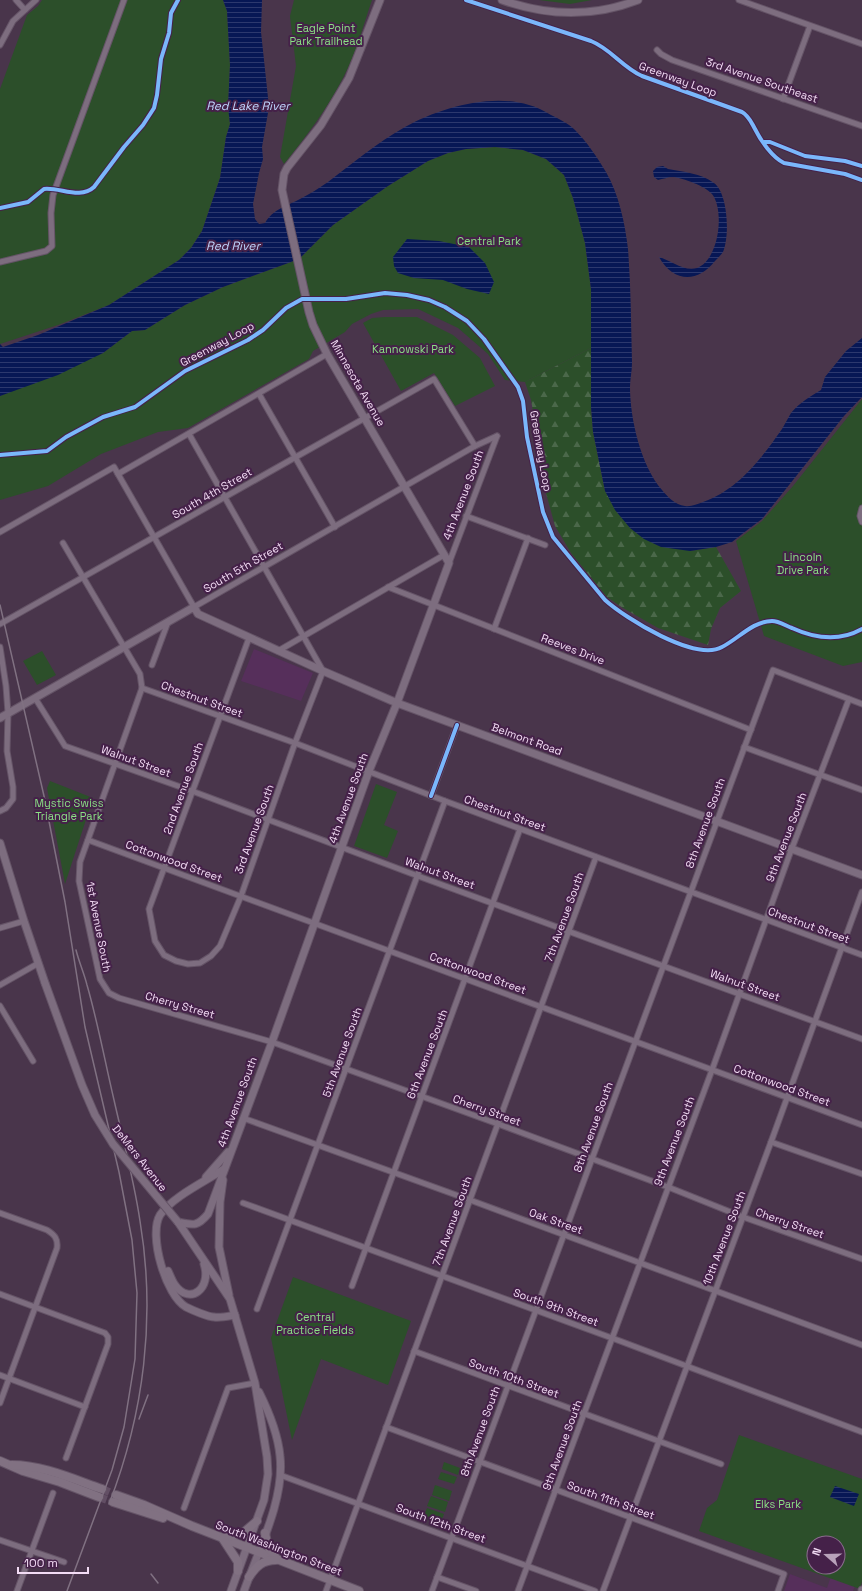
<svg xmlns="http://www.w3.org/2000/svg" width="862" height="1591" font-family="'Space Grotesk',sans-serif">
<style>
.built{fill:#562f5b}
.green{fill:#2c4f2a;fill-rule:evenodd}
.forest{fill:url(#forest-firs)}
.water{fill:url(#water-rules)}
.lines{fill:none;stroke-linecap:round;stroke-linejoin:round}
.primary-tunnel{stroke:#624e64;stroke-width:8;stroke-dasharray:8 4;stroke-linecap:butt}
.street-casing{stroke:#655467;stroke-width:7}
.secondary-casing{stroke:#655467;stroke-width:9}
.primary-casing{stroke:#655467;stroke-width:10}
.street{stroke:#7d6d7f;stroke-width:5}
.secondary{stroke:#7d6d7f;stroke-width:7}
.primary{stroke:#817182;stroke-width:8}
.rail{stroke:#807182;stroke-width:1.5}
.secondary-bridge-casing{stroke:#655467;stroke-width:9;stroke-linecap:butt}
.secondary-bridge{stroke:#7d6d7f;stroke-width:7}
.cycleway-casing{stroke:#452149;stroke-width:6}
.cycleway{stroke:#7ab7fb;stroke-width:4}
.labels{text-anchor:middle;stroke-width:4;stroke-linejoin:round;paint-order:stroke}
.park-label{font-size:11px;fill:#8be185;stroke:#452149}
.street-label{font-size:11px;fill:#f3dcf5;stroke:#452149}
.water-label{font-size:12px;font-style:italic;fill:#bfd5fd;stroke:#452149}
</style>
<defs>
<pattern id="forest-firs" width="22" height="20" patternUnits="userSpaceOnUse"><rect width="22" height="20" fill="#2c4f2a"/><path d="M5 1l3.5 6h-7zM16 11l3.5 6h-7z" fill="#4b684a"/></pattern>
<pattern id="water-rules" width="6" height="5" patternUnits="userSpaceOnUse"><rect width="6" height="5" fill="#071755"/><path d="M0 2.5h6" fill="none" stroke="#2c386e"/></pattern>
</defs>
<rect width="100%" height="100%" fill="#49354b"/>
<g class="built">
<polygon points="254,649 313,673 301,701 241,681"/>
<polygon points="862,1566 853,1591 784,1591 790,1574 827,1588 834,1567"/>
</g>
<g class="green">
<polygon points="42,0 223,0 227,11 230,65 228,107 230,124 226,137 220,178 202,231 191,248 179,260 109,305 58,325 0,344 0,89 27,15 38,6"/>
<path d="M 294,0 L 372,0 C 363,26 356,53 343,78 C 327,109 306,137 284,164 L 280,157 L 296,66 L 290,16 Z"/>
<polygon points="539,0 592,0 570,4"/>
<polygon points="495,147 523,150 546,159 564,175 573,198 585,243 591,289 591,348 525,382 505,380 488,354 458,328 418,309 383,310 371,314 352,324 345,332 313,351 309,359 188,428 158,432 101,454 48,486 0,500 0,396 103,353 132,331 145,330 185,305 223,287 291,262 301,257 333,225 388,186 428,161 448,153 466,149"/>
<polygon points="385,317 417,317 453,335 480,358 495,386 455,406 434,373 401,391 363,323 372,318"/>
<polygon points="862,399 862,662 843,666 764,636 736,541 762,521 793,486"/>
<polygon points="42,651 56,675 37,685 23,661"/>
<polygon points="50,781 93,798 65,884 47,788"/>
<polygon points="376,784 397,792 384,825 398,831 387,858 354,846"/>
<polygon points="293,1277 411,1321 388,1385 321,1359 292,1440 271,1338"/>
<path d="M 739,1435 L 862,1479 L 862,1582 L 860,1589 L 699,1531 L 707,1508 L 717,1500 ZM 814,1543 L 838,1543 L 838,1567 L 814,1567 Z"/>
<polygon points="444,1462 460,1468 458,1475 442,1469"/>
<polygon points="441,1472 457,1477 454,1484 438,1479"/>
<polygon points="435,1485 452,1491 449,1501 432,1495"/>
<polygon points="431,1496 448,1502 445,1512 427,1506"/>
<polygon points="427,1508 444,1514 440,1524 423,1518"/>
</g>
<polygon class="forest" points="591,348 591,407 593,432 605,491 690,551 716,547 741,591 720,608 711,629 708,645 658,628 623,608 607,597 571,553 555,526 543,482 535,443 534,417 531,400 525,382"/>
<g class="water">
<path d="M 223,0 L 262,0 L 261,32 L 269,107 L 262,147 L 263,159 L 259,173 L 253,204 L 255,219 L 259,224 L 265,223 C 273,209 287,206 300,199 C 310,194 319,188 328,182 C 353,163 378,142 405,127 C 439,108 491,93 529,105 C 537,107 544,111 551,115 C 559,119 568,123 575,130 C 587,142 597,157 606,172 C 619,195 625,223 628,249 C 631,287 631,325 632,363 C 632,371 630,379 630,387 C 630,419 641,466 662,490 C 668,497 675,505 685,506 C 691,507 697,504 703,502 C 738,490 761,459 782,429 C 785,424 788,418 791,413 C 799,403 811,396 821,390 L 825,377 L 846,351 L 862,338 L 862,397 L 844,416 L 762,519 L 746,531 L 732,542 L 716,547 L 690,551 L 661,547 L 644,539 L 630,528 L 615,510 L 605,491 L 593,432 L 591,407 L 591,289 L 585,243 L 573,198 L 564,175 L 546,159 L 523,150 L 495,147 L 466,149 L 448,153 L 428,161 L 388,186 L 333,225 L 301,257 L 291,262 L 223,287 L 185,305 L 145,330 L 132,331 L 103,353 L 58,375 L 0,396 L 0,344 L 3,347 L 38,335 L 109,305 L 179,260 L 191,248 L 202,231 L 220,178 L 226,137 L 230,124 L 228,107 L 230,65 L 227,11 Z"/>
<path d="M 663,166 L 668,169 C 683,172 701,173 714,183 C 728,193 730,236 723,252 C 721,255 718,258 715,261 C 697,284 673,282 659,257 C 670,260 684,272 697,268 C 719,260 725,210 712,194 C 705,186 683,178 673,177 C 668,177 663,179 658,180 L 654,177 L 653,171 L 657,167 Z"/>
<polygon points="407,239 439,241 469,247 485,263 494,282 489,294 467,289 443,280 414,278 398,273 394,266 393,257"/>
<polygon points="835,1486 859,1494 854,1506 830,1497"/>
</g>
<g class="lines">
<g class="primary-tunnel">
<polyline points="102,1489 116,1495"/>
<polyline points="99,1497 113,1502"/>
</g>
<g class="street-casing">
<g id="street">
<polyline points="16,0 25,10"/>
<polyline points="739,0 862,44"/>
<polyline points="0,45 13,21 36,0"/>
<polyline points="657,50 661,54 672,60 862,126"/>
<polyline points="783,99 810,26"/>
<polyline points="0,262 46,251 52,246 51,213 53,195 124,0"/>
<polyline points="259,394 335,527"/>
<polyline points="189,434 323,671 295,743 241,896 220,946 211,956 200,963 188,964 176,961 164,955 155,941 149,909 249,638"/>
<polyline points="118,474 327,354"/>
<polyline points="862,508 860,516 862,522"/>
<polyline points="466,516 545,545"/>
<polyline points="0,532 114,467 194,607 475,446 497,436"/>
<polyline points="63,543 140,674 142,688 80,862 79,881 100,979 109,993 119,998 272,1042 498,1124 668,1187 743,1217 862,1259"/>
<polyline points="449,563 497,436"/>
<polyline points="388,587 751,730"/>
<polyline points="0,624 434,379 475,446"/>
<polyline points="494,629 528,538"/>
<polyline points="0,647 6,686 8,713 7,751 13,787 13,799 6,808 0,811"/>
<polyline points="278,651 444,555"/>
<polyline points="152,665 168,622"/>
<polyline points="142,688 295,743 445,801 862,955"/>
<polyline points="35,698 65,746 192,791 418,876 862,1039"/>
<polyline points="744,747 862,790"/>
<polyline points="431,796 457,725"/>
<polyline points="88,840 862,1125"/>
<polyline points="0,928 24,921"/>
<polyline points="0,985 37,964"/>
<polyline points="0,1006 33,1061"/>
<polyline points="243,1118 470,1200 862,1345"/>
<polyline points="771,1142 862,1174"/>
<polyline points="243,1203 620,1341 862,1432"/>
<path d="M 0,1213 L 47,1230 C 55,1235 58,1239 57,1248 L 0,1403"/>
<polyline points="352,1286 520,829"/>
<polyline points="0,1294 105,1333 108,1337 108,1344 66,1458"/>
<polyline points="257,1309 445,801"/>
<polyline points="414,1351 721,1464"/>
<polyline points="0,1375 85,1407"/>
<polyline points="386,1427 784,1574 778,1591"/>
<polyline points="280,1475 595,1591"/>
<polyline points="184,1508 228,1388 255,1383"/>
<polyline points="0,1540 64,1562"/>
<polyline points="437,1577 476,1591"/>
<polyline points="17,1591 53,1493"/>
<polyline points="326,1591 596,857"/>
<polyline points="432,1591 773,670 862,704"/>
<polyline points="518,1591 712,1070 789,856 849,699"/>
<polyline points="603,1591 771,1142 862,892"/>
</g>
</g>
<g class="secondary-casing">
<g id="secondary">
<path d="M 502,0 C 547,16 594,17 638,0"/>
<polyline points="0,718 194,607 198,614 323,671 397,703 862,875"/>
<polyline points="0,843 24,921 45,983"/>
<path d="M 224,1169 C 206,1181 172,1197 160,1215 C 148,1235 166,1296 186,1307 C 192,1310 208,1317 214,1317 C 221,1318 229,1316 235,1315"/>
<polyline points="206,1177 228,1152"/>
<polyline points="223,1180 220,1202 219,1247 229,1295"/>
<path d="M 178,1222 C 193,1225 197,1227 208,1214 L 272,1042 L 369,771 L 397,703 L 449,563 L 327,354 L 313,325 L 309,312 L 282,190 L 284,174 L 287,168 L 321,125 L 349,78 L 380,0"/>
<polyline points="178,1222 230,1299 255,1383 267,1457 268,1474 264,1500 231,1591"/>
<path d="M 168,1271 C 170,1275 172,1281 175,1285 C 190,1306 212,1288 204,1264"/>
<path d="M 244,1591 C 258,1551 285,1499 280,1456 C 278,1434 269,1412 259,1392"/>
<polyline points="862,1591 862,1590"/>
</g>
</g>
<g class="primary-casing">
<g id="primary">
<polyline points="0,1461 23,1471 60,1482 99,1497"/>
<path d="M 12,1465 C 42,1465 73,1479 102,1489"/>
<polyline points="116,1495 144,1505 192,1526 359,1591"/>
<polyline points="113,1502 163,1518"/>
<polyline points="265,1533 268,1547 276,1558"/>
<polyline points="223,1538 243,1533 257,1521"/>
<polyline points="223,1539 238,1562 238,1571"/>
<path d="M 249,1577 C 256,1566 263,1560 276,1560"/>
</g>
</g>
<use href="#street" class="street"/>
<use href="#secondary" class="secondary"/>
<use href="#primary" class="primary"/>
<g class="rail">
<polyline points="0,605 44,796 65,902 85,1027 119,1172 132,1240 137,1293 135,1359 124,1427 112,1470 67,1591"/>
<path d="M 76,950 C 79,962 84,973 87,985 C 98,1023 105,1062 114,1100 C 123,1140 134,1180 140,1221 C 156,1317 144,1414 109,1504"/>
<polyline points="139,1419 148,1395"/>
<polyline points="151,1574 158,1583"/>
</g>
<g class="secondary-bridge-casing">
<polyline id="secondary-bridge" points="45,983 82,1085 95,1115 113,1144 178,1222"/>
</g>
<use href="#secondary-bridge" class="secondary-bridge"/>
<g class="cycleway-casing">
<g id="cycleway">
<path d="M 466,0 L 591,41 C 611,49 622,67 642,76 L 742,112 C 749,116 751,122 755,129 C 761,141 772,157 784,163 L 845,174 L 862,180"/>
<polyline points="764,142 770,142 805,156 845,161 862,166"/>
<path d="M 0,208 L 28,202 L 44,189 C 60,187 80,200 94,187 L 124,147 L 143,125 L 154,108 L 157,95 L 161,59 L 169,33 L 171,13 L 178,0"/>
<path d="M 0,455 L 47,451 L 66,437 L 103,417 L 135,407 L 185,371 L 248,340 L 263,330 L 286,308 L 302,299 L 346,299 L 385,293 L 407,295 L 429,300 L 445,307 L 467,321 L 484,339 L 518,387 L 523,401 L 527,437 L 543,512 L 553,537 L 605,600 C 625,618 695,662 722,647 C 738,639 753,621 772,621 C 779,621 786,626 792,628 C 816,639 839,642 862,629"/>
<polyline points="431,796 457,725"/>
</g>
</g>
<use href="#cycleway" class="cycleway"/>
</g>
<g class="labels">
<g class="park-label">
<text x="326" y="32">Eagle Point<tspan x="326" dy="13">Park Trailhead</tspan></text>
<text x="489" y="245">Central Park</text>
<text x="413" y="353">Kannowski Park</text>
<text x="803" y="561">Lincoln<tspan x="803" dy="13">Drive Park</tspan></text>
<text x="69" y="807">Mystic Swiss<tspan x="69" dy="13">Triangle Park</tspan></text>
<text x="315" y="1321">Central<tspan x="315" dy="13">Practice Fields</tspan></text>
<text x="778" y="1508">Elks Park</text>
</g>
<g class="street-label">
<text transform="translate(678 79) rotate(20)" y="4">Greenway Loop</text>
<text transform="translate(762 80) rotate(19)" y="4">3rd Avenue Southeast</text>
<text transform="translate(217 344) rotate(-28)" y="4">Greenway Loop</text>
<text transform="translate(358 383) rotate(60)" y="4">Minnesota Avenue</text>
<text transform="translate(541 451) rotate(80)" y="4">Greenway Loop</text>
<text transform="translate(212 493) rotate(-30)" y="4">South 4th Street</text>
<text transform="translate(463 495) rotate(-69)" y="4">4th Avenue South</text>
<text transform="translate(243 567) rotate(-30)" y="4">South 5th Street</text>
<text transform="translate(573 649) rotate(21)" y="4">Reeves Drive</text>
<text transform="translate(202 699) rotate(20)" y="4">Chestnut Street</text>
<text transform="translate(527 739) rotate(20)" y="4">Belmont Road</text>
<text transform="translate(136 761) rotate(20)" y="4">Walnut Street</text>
<text transform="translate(183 788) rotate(-70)" y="4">2nd Avenue South</text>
<text transform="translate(348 798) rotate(-70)" y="4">4th Avenue South</text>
<text transform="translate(505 813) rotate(20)" y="4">Chestnut Street</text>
<text transform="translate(705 823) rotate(-70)" y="4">8th Avenue South</text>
<text transform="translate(254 829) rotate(-70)" y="4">3rd Avenue South</text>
<text transform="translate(786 837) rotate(-69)" y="4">9th Avenue South</text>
<text transform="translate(174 861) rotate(20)" y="4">Cottonwood Street</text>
<text transform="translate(440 873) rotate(20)" y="4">Walnut Street</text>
<text transform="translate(564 917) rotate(-70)" y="4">7th Avenue South</text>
<text transform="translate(809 925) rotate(20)" y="4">Chestnut Street</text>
<text transform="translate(99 927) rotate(79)" y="4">1st Avenue South</text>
<text transform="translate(478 973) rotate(20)" y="4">Cottonwood Street</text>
<text transform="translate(745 985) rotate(20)" y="4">Walnut Street</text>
<text transform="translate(180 1005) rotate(16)" y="4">Cherry Street</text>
<text transform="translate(342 1052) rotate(-70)" y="4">5th Avenue South</text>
<text transform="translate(427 1054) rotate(-69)" y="4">6th Avenue South</text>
<text transform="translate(782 1085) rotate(20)" y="4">Cottonwood Street</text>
<text transform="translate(237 1102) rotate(-70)" y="4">4th Avenue South</text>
<text transform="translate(487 1110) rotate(20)" y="4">Cherry Street</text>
<text transform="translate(593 1127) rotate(-70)" y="4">8th Avenue South</text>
<text transform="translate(674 1141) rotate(-69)" y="4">9th Avenue South</text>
<text transform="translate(140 1158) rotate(52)" y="4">DeMers Avenue</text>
<text transform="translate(452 1221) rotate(-70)" y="4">7th Avenue South</text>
<text transform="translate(556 1221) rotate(20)" y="4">Oak Street</text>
<text transform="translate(790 1223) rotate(19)" y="4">Cherry Street</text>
<text transform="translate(724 1238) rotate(-69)" y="4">10th Avenue South</text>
<text transform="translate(556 1307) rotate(20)" y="4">South 9th Street</text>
<text transform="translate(514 1378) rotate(20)" y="4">South 10th Street</text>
<text transform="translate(480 1431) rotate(-70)" y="4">8th Avenue South</text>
<text transform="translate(562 1445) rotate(-70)" y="4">9th Avenue South</text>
<text transform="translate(611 1500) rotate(20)" y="4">South 11th Street</text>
<text transform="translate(441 1523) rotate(20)" y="4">South 12th Street</text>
<text transform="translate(279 1548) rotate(21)" y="4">South Washington Street</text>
</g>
<g class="water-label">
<text x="248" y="110">Red Lake River</text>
<text x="233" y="250">Red River</text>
</g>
</g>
<g transform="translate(826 1555) rotate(290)"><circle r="19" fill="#452149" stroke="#8b6c8e"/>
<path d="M0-3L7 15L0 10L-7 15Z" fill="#b8a2ba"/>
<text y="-6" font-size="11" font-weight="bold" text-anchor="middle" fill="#f3dcf5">N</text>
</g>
<path d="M18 1567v6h70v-6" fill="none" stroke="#f3dcf5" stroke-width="2"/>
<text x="24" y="1567" font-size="12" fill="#f3dcf5" stroke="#452149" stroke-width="3" paint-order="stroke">100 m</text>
</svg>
